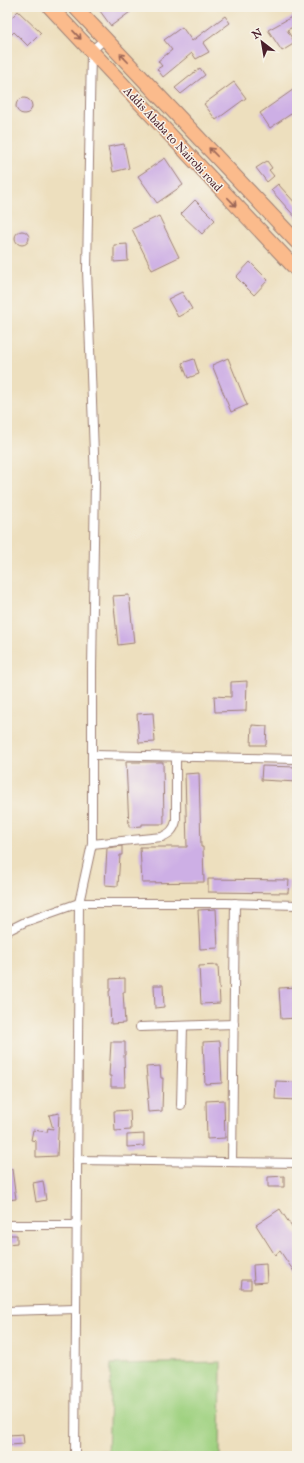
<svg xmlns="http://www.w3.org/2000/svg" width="304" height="1463" font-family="'IM FELL Great Primer',serif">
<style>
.green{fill:#9fd180;stroke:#747856}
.building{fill:#cdafe5}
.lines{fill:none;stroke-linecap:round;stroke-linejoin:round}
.minor-casing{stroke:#9c7f74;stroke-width:10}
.trunk-casing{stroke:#9c7f74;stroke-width:16}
.minor{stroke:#fff;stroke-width:8}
.trunk{stroke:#fbbb8c;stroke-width:14}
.oneway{stroke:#9a6557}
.labels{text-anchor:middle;stroke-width:3;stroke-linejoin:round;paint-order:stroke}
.street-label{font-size:12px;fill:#4a1f2b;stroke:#f7f3e8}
</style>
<rect width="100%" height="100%" fill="#f7f3e8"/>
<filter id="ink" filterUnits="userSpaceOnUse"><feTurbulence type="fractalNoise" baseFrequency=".025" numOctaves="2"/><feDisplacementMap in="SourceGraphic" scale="8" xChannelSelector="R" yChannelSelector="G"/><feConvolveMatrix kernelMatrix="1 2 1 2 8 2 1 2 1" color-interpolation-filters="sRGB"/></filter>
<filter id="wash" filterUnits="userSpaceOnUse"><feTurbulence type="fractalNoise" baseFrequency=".012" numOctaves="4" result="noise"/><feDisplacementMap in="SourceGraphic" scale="16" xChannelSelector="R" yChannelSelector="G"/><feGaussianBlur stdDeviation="0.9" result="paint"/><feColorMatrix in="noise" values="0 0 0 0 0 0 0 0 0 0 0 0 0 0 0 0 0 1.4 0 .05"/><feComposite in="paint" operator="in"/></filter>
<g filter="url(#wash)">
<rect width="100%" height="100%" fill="#eddfbe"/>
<polygon class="green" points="221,1362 220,1456 108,1456 111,1364"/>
<g id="blocks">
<g class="building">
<polygon points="97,7 137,7 111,26"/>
<polygon points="18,11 41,33 28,46 14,32 7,39 7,22"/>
<polygon points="297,14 297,25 287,30 295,43 282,51 268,30"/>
<polygon points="225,16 230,23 203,43 209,52 196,59 192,53 163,77 157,69 162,66 158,61 172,50 164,40 182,27 192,41"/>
<polygon points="200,68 205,75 181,94 175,88"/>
<polygon points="234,82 246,98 216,120 204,104"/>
<polygon points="297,87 297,110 270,128 260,113"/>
<circle cx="24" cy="106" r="8"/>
<polygon points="124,144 129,168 113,172 108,147"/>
<polygon points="165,158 183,185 157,203 138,176"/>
<polygon points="267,161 272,168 269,170 274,176 267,182 256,168"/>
<polygon points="278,184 297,205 297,219 271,190"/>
<polygon points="195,200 215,220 202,234 181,214"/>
<polygon points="159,216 179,257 152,270 132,229"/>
<circle cx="22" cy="238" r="7"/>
<polygon points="127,244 128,261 114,262 114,245"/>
<polygon points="250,262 268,280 254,295 236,277"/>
<polygon points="182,292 192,309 178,317 168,299"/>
<polygon points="228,358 247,405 231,412 212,365"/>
<polygon points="194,359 199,374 188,378 182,363"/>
<polygon points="129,595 134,643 118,645 113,596"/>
<polygon points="247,681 246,711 215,712 214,696 231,697 231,682"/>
<polygon points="153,713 155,742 139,743 137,714"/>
<polygon points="252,725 267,726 266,745 251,745"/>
<polygon points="126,762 163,762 164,824 142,824 142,826 129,827"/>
<polygon points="262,766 297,767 297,782 261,780"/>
<polygon points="199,773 201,847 203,847 204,882 142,883 140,847 187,847 185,774"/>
<polygon points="122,846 122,855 120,855 118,886 105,885 107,848"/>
<polygon points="208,879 289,880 288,893 208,892"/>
<polygon points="216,909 218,948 200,949 198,910"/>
<polygon points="218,965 220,1003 201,1004 199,966"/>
<polygon points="125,978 125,992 123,992 125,1023 111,1024 109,991 110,991 110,979"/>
<polygon points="154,985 163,985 164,1007 155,1008"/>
<polygon points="297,987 297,1018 281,1019 279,988"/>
<polygon points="220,1041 222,1083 205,1084 203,1042"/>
<polygon points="111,1042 125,1042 125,1055 124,1055 125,1087 111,1087 111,1076 109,1076"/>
<polygon points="160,1066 161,1078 163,1078 162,1111 148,1112 147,1099 149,1098 146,1067"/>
<polygon points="276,1081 297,1082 297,1100 275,1099"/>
<polygon points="224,1100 225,1138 207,1139 206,1101"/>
<polygon points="130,1110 131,1130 115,1131 114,1111"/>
<polygon points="59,1113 57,1156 36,1157 36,1141 31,1140 33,1130 47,1132 48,1128 53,1129 49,1115"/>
<polygon points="144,1134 144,1146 127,1147 127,1135"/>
<polygon points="7,1169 12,1169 16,1199 7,1200"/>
<polygon points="284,1176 284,1187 268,1187 268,1177"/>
<polygon points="43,1181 46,1200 36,1202 33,1183"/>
<polygon points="280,1209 297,1235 297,1276 280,1251 275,1255 256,1225"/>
<polygon points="7,1235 17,1235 17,1243 7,1244"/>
<polygon points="266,1264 267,1282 254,1283 253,1265"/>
<polygon points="242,1280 251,1280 251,1289 241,1289"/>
<polygon points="23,1434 24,1444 10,1445 9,1435"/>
</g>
</g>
</g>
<g filter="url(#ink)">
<use href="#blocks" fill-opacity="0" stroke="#9c7f74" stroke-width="1"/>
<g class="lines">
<g class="minor-casing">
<g id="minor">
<polyline points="93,755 297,759"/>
<path d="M 92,844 L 162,837 C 170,833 174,830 176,821 L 176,757"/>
<polyline points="7,931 25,922 79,903 226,903 297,905"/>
<polyline points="140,1027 234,1024"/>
<polyline points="181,1105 183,1026"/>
<polyline points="77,1160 297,1163"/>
<polyline points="232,1162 235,903"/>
<polyline points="7,1225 77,1225"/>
<polyline points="7,1311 76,1309"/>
<polyline points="75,1456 79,903 92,844 92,669 95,480 87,270 91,51 105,39"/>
</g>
</g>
<g class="trunk-casing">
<g id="trunk">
<polyline points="50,7 297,270"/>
<polyline points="75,7 297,242"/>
</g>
</g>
<use href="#minor" class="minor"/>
<use href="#trunk" class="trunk"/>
</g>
<defs><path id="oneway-shaft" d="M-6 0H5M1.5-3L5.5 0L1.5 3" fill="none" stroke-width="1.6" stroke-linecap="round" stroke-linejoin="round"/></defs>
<g class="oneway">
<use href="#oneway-shaft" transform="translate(77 35) rotate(47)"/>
<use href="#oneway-shaft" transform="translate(124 58) rotate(-134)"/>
<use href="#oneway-shaft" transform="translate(213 152) rotate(-134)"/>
<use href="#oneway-shaft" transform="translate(232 202) rotate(46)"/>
</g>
</g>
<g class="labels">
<g class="street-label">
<text transform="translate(173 139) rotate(47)" y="4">Addis Ababa to Nairobi road</text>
</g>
</g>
<rect width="304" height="1463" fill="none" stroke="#f7f3e8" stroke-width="24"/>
<g transform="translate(262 42) rotate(329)" stroke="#f7f3e8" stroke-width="3" paint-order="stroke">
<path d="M0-3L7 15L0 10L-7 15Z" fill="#4a1f2b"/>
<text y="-6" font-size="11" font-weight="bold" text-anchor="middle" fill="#4a1f2b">N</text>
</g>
</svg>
